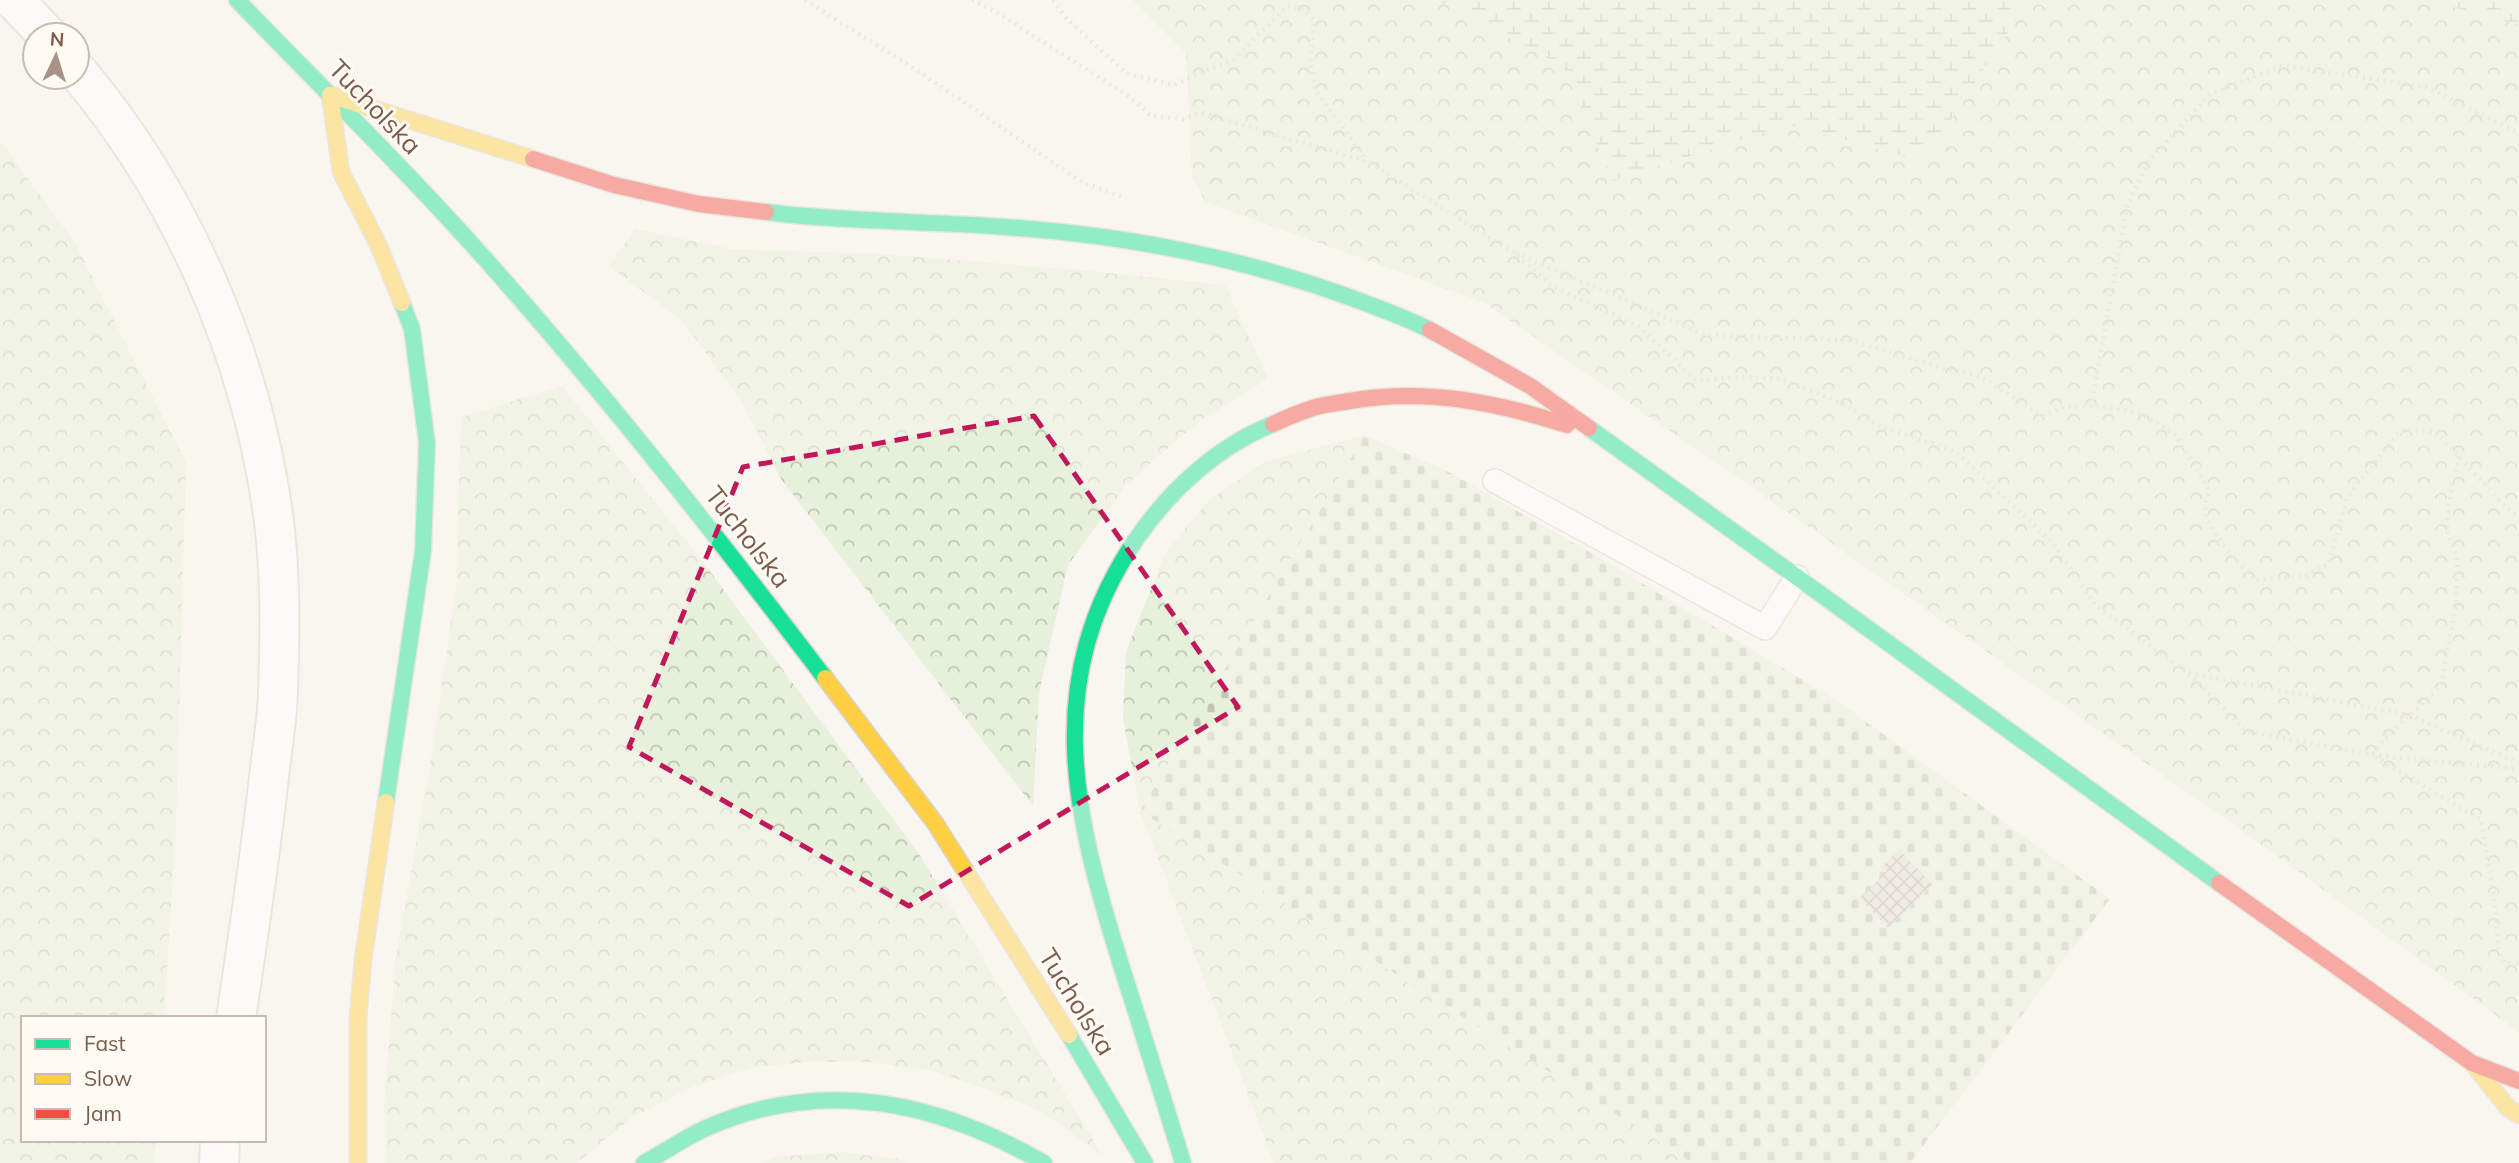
<svg xmlns="http://www.w3.org/2000/svg" width="2519" height="1163" font-family="Mulish,sans-serif">
<style>
.forest{fill:url(#forest-crowns)}
.wetland{fill:url(#wetland-marsh)}
.cemetery{fill:url(#cemetery-stones)}
.building{fill:url(#building-cross-hatch)}
.lines{fill:none;stroke-linecap:round;stroke-linejoin:round}
.lane-casing{stroke:#d7d1cb;stroke-width:26}
.street-casing{stroke:#d7d1cb;stroke-width:42}
.fast-casing{stroke:#d9d2cb;stroke-width:19}
.slow-casing{stroke:#d9d2cb;stroke-width:19}
.jam-casing{stroke:#d9d2cb;stroke-width:19}
.path{stroke:#dcd5d0;stroke-width:4.5;stroke-dasharray:2 5;stroke-linecap:butt}
.lane{stroke:#fefefd;stroke-width:23}
.street{stroke:#fefefd;stroke-width:38}
.fast{stroke:#16e098;stroke-width:16}
.slow{stroke:#ffcf43;stroke-width:16}
.jam{stroke:#f24e42;stroke-width:16}
.marked{fill:none;stroke:#c2185b;stroke-width:5;stroke-dasharray:14 9;stroke-linejoin:round}
.labels{text-anchor:middle;stroke-width:6;stroke-linejoin:round;paint-order:stroke}
.street-label{font-size:26px;fill:#7a5c4d;stroke:#fffaf3}
</style>
<defs>
<pattern id="forest-crowns" width="20" height="18" patternUnits="userSpaceOnUse" patternTransform="scale(1.75)"><rect width="20" height="18" fill="#e7f0db"/><path d="M2 6a3 3 0 1 1 6 0M12 15a3 3 0 1 1 6 0" fill="none" stroke="#c0c6b4"/></pattern>
<pattern id="wetland-marsh" width="20" height="14" patternUnits="userSpaceOnUse" patternTransform="scale(1.75)"><rect width="20" height="14" fill="#e7f0db"/><path d="M1 5h8M5 5V1M11 12h8M15 12V8" fill="none" stroke="#c0c6b4"/></pattern>
<pattern id="cemetery-stones" width="16" height="16" patternUnits="userSpaceOnUse" patternTransform="scale(1.75)"><rect width="16" height="16" fill="#e7f0db"/><path d="M2 7V4a2 2 0 0 1 4 0v3zM10 15v-3a2 2 0 0 1 4 0v3z" fill="#c0c6b4"/></pattern>
<pattern id="building-cross-hatch" width="8" height="8" patternUnits="userSpaceOnUse" patternTransform="scale(1.75)"><rect width="8" height="8" fill="#e6ded7"/><path d="M0 0l8 8M0 8l8-8" fill="none" stroke="#bfb7b1"/></pattern>
</defs>
<rect width="100%" height="100%" fill="#f9f5f0"/>
<g class="forest">
<polygon points="1133,0 1437,0 1563,66 1612,181 1788,125 1924,161 2029,0 2443,0 2519,22 2519,1032 2241,830 1780,507 1483,302 1205,202 1192,175 1186,53"/>
<polygon points="0,141 74,241 186,463 176,826 164,1018 23,1018 23,1140 156,1140 154,1163 0,1163"/>
<polygon points="635,229 731,249 880,254 1080,270 1225,285 1268,379 1199,421 1127,484 1068,565 1039,693 1033,806 781,479 741,400 681,320 609,266"/>
<polygon points="562,386 706,566 919,854 1103,1156 1044,1113 984,1088 932,1071 866,1062 809,1062 754,1067 692,1087 631,1118 577,1163 387,1163 384,1108 396,955 430,766 456,586 461,417"/>
<polygon points="1365,435 1140,811 1692,1163 1274,1163 1140,811 1123,719 1126,652 1165,553 1207,502 1264,462"/>
<polygon points="841,1152 897,1159 910,1163 759,1163 775,1157"/>
</g>
<g class="wetland">
<polygon points="1437,0 2029,0 1924,161 1788,125 1612,181 1563,66"/>
<polygon points="2427,0 2519,0 2519,25"/>
</g>
<polygon class="cemetery" points="1365,435 1453,474 1622,571 1839,702 2110,899 1910,1163 1692,1163 1140,811"/>
<polygon class="building" points="1899,850 1933,885 1888,928 1860,898 1887,872 1881,867"/>
<g class="lines">
<g class="lane-casing">
<polyline id="lane" points="1495,481 1765,628 1797,577"/>
</g>
<g class="street-casing">
<g id="street">
<polyline points="14,0 47,35"/>
<path d="M 77,71 C 182,196 250,352 273,514 C 281,573 280,634 278,693 C 277,721 272,749 269,777 C 260,858 248,938 236,1018"/>
<polyline points="219,1163 220,1140"/>
</g>
</g>
<g class="fast-casing">
<g id="fast">
<path d="M 237,0 C 320,86 406,170 486,260 C 605,394 716,535 825,678"/>
<path d="M 766,212 C 845,222 925,221 1005,227 C 1123,235 1240,257 1352,298 C 1378,308 1405,317 1430,330"/>
<polyline points="1589,428 1797,577"/>
<polyline points="1797,577 2219,883"/>
<polyline points="386,802 423,551 427,443 412,329 402,303"/>
<polyline points="1069,1035 1145,1163"/>
<path d="M 644,1163 C 664,1152 683,1139 704,1129 C 822,1076 936,1101 1044,1163"/>
<path d="M 1183,1163 C 1163,1097 1142,1031 1121,965 C 1074,814 1040,680 1137,538 C 1171,489 1218,446 1273,424"/>
</g>
</g>
<g class="slow-casing">
<g id="slow">
<polyline points="330,95 533,159"/>
<polyline points="330,95 341,172 378,244 402,303"/>
<polyline points="825,678 935,823 1069,1035"/>
<polyline points="2473,1064 2508,1108 2519,1115"/>
<polyline points="358,1163 358,1019 363,960 386,802"/>
</g>
</g>
<g class="jam-casing">
<g id="jam">
<polyline points="533,159 614,185 699,204 766,212"/>
<polyline points="1430,330 1530,386 1589,428"/>
<path d="M 1273,424 C 1286,418 1300,412 1313,408 C 1325,404 1338,403 1350,401 C 1425,388 1496,402 1567,425"/>
<polyline points="2219,883 2472,1063 2519,1081"/>
</g>
</g>
<g class="path">
<polyline points="805,0 918,71 1082,182 1126,198"/>
<polyline points="972,0 991,9 1130,97 1151,116 1183,119 1202,113 1368,162 1512,251 1552,286 1638,326 1696,380 1751,377 1781,379 1846,405 1879,426 1955,451 2053,543 2095,605 2188,673 2246,731 2372,755 2519,769"/>
<polyline points="1053,0 1066,18 1126,73 1173,85 1234,59 1287,6 1303,9 1314,20 1311,60 1315,90 1367,161"/>
<path d="M 1516,253 L 1706,335 L 1849,340 L 1943,368 L 1980,376 L 2043,416 L 2064,407 L 2109,407 L 2143,415 L 2177,436 L 2209,490 C 2208,496 2204,506 2206,512 C 2210,534 2240,564 2255,580 L 2306,576 L 2329,563 L 2347,498 L 2400,430 L 2436,432 L 2502,503 L 2519,518"/>
<polyline points="2091,407 2127,206 2148,162 2210,94 2283,66 2426,87 2519,133"/>
<polyline points="2459,456 2449,501 2447,531 2457,557 2456,604 2441,686 2383,740 2372,755 2481,820 2496,910 2498,949 2504,963 2519,964"/>
<polyline points="2189,673 2409,715 2519,763"/>
</g>
<use href="#lane" class="lane"/>
<use href="#street" class="street"/>
<use href="#fast" class="fast"/>
<use href="#slow" class="slow"/>
<use href="#jam" class="jam"/>
</g>
<path d="M0 0H2519V1163H0ZM 1034,416 L 1238,707 L 909,906 L 629,747 L 743,467 Z" fill="#f9f5f0" fill-opacity=".55" fill-rule="evenodd"/>
<path class="marked" d="M 1034,416 L 1238,707 L 909,906 L 629,747 L 743,467 Z"/>
<g class="labels">
<g class="street-label">
<text transform="translate(375 107) rotate(46)" y="9">Tucholska</text>
<text transform="translate(748 537) rotate(52)" y="9">Tucholska</text>
<text transform="translate(1077 1002) rotate(58)" y="9">Tucholska</text>
</g>
</g>
<rect x="21" y="1016" width="245" height="126" fill="#fffaf3" stroke="#cabbb1" stroke-width="2"/>
<rect x="35" y="1039" width="35" height="10" fill="#16e098" stroke="#cabbb1" stroke-width="2"/>
<text x="84" y="1051" font-size="21" fill="#7a5c4d">Fast</text>
<rect x="35" y="1074" width="35" height="10" fill="#ffcf43" stroke="#cabbb1" stroke-width="2"/>
<text x="84" y="1086" font-size="21" fill="#7a5c4d">Slow</text>
<rect x="35" y="1109" width="35" height="10" fill="#f24e42" stroke="#cabbb1" stroke-width="2"/>
<text x="84" y="1121" font-size="21" fill="#7a5c4d">Jam</text>
<g transform="translate(56 56) rotate(4)"><circle r="33" fill="#fffaf3" stroke="#cabbb1" stroke-width="2"/>
<path d="M0-5L12 26L0 18L-12 26Z" fill="#a69286"/>
<text y="-10" font-size="19" font-weight="bold" text-anchor="middle" fill="#7a5c4d">N</text>
</g>
</svg>
